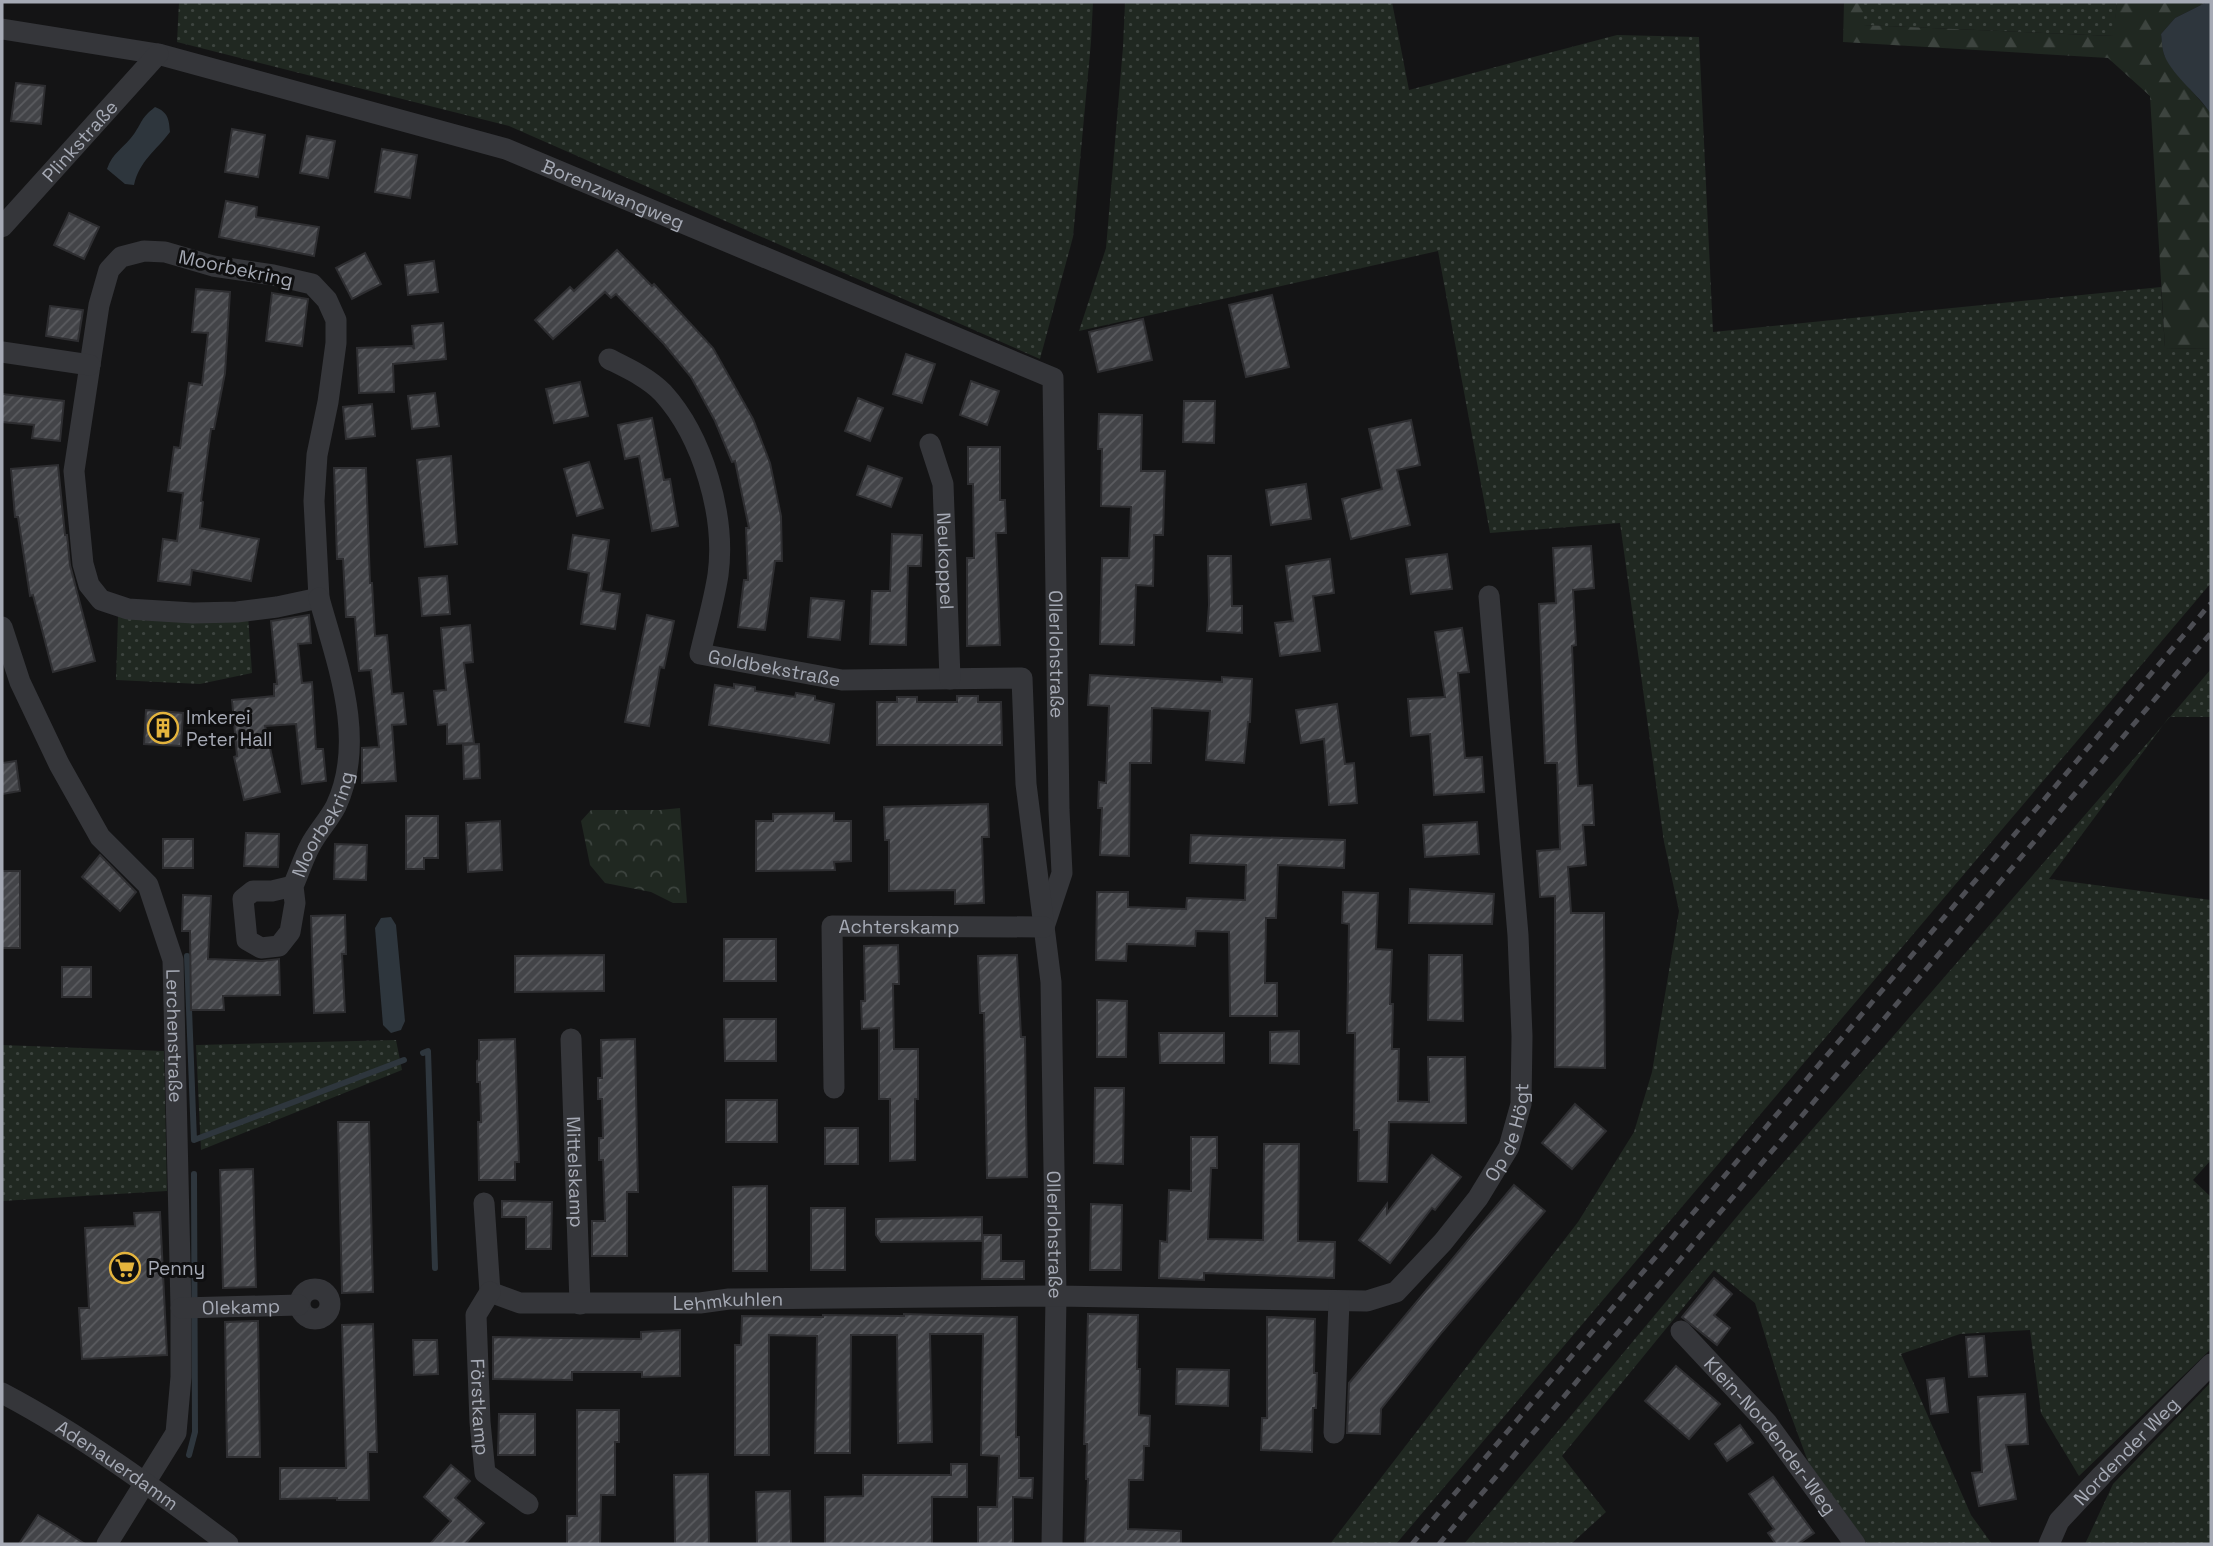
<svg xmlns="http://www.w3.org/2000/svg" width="2213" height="1546" font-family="'Space Grotesk',sans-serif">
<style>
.grass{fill:url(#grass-dots)}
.forest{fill:url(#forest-firs)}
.park{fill:url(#park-crowns)}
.water{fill:#2e363d}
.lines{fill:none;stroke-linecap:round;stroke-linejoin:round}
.stream{stroke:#2e363d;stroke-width:6}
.building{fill:url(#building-hatch);stroke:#2e2e31;stroke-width:2}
.minor{stroke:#35363a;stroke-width:21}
.rail{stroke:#4c4d53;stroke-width:5;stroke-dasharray:9 7;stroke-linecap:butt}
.labels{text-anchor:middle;stroke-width:6;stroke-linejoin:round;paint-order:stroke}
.street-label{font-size:19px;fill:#a6aab5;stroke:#0f0f10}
.poi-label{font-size:19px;fill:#a6aab5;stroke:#0f0f10;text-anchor:start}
</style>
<defs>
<pattern id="grass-dots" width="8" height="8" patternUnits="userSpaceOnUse" patternTransform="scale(1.75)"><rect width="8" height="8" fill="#202821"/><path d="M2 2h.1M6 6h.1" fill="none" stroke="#3d443f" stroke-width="1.8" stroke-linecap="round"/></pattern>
<pattern id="forest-firs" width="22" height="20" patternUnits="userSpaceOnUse" patternTransform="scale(1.75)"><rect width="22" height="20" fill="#202821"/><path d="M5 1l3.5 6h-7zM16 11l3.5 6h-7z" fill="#3d443f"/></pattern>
<pattern id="park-crowns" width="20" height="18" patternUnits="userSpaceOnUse" patternTransform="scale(1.75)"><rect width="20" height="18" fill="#202821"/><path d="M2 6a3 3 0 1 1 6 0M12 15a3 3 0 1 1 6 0" fill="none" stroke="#3d443f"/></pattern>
<pattern id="building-hatch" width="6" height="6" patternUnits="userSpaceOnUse" patternTransform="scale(1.75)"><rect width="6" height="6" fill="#434448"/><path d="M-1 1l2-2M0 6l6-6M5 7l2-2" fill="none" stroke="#5b5c60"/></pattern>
</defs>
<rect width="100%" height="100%" fill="#141415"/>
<g class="grass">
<polygon points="179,2 1093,2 1091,42 1073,237 1040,359 509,126 177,42"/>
<polygon points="1125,2 1392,2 1409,90 1617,35 1699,37 1713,332 2161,287 2165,348 2211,349 2211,583 1396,1544 1330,1544 1578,1222 1634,1132 1652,1072 1679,911 1664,842 1620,523 1490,533 1438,251 1079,331 1106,248 1123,47"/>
<polygon points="1863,2 2117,2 2114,36 1862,25"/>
<polygon points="248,615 252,673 200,684 116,680 118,616"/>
<polygon points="2211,669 2211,717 2169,717 2049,879 2211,900 2211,1160 2193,1180 2211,1197 2211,1349 2079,1476 2041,1413 2030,1330 1960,1334 1901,1354 1971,1515 1992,1544 1867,1544 1810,1467 1783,1394 1755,1303 1714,1270 1562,1456 1606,1512 1571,1544 1464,1544 1744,1208 2170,717"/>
<polygon points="396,1040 402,1070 201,1150 196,1045"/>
<polygon points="2,1045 164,1051 167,1191 2,1201"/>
<polygon points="2211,1382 2211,1544 2085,1544 2113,1484"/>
</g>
<polygon class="forest" points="1844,2 1863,2 1863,25 2113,36 2117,2 2207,2 2175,18 2161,34 2164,55 2176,73 2211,113 2211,220 2209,250 2211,349 2165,348 2150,96 2108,58 1843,42"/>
<polygon class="park" points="680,808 687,903 673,903 651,892 605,883 590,865 581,821 591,810 660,810"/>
<g class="water">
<path d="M 2207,2 L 2211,2 L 2211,114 C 2198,94 2175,78 2165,57 C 2162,50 2162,41 2161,34 L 2175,18 Z"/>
<path d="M 155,107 C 168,112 169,119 170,132 C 155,152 140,160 134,185 L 125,184 L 107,169 C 112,153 125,147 134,134 C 143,121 140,119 155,107 Z"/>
<polygon points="391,917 396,925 405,1021 401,1030 391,1033 383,1025 375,928 381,918"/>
</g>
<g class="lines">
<g class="stream">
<polyline points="187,956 194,1140 404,1060"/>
<polyline points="423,1053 428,1051 435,1268"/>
<polyline points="189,1455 195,1432 194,1174"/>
</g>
</g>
<g class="building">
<polygon points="16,83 45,86 41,124 11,121"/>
<polygon points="232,129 265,135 258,177 225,172"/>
<polygon points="307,136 335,141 328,178 300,173"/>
<polygon points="382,149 417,155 410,198 375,192"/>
<polygon points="226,201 257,207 256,217 319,227 314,256 219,237"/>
<polygon points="69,213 99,227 84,259 54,245"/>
<polygon points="617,250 652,286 654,284 713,348 753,419 770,463 781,516 782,561 775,561 765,630 738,627 744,580 748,580 746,528 749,528 735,461 732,462 715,421 691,377 664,344 616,294 611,298 605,292 553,339 535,320 570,287 574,291"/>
<polygon points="365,253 381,284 352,299 336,268"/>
<polygon points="434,261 438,292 408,295 405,265"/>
<polygon points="196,289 230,292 225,373 214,429 211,429 201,501 203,502 200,528 259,539 251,581 192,570 190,585 158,581 163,539 177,541 183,493 168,491 174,447 180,448 189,383 202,385 208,333 192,332"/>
<polygon points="272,293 308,299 302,346 266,341"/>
<polygon points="1272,295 1289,367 1246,377 1229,305"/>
<polygon points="50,306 83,310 78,341 46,336"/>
<polygon points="1143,319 1152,360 1098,372 1089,332"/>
<polygon points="443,323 446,359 393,364 394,392 359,393 357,348 412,346 414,349 412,326"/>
<polygon points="906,354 935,364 922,403 893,394"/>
<polygon points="971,381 999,391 987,425 960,415"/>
<polygon points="580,382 588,416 554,423 546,389"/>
<polygon points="435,393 439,426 412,429 408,396"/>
<polygon points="2,394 64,401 60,441 32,438 34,425 2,422"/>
<polygon points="858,398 883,408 870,441 845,431"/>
<polygon points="1184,401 1215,401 1214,443 1183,442"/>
<polygon points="372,404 375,436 346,439 343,407"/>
<polygon points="1099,414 1142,415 1141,471 1165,471 1163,535 1154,535 1153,586 1136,585 1134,645 1100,644 1102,558 1129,558 1131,507 1101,506 1102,449 1098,449"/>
<polygon points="652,418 664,480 670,479 678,526 652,531 639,456 625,459 618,425"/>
<polygon points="1411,420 1420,465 1397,470 1410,525 1351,539 1342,499 1382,489 1369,429"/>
<polygon points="968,447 1000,447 1000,500 1005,500 1006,533 996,533 1000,645 967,646 967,558 974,558 973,484 968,484"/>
<polygon points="451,456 457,544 425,547 417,460"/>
<polygon points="589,462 603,508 577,516 564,469"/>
<polygon points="58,465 65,535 67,535 70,565 95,661 53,672 33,595 30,596 18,517 15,517 11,469"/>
<polygon points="868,466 902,478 891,507 857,495"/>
<polygon points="334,468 366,468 370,583 372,583 375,636 387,635 392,694 403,693 406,724 392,725 396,781 362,783 362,748 379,747 371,670 359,671 355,617 346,617 343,559 337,559"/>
<polygon points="1306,484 1311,519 1271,525 1266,490"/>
<polygon points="892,534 922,535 921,566 908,566 906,645 870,644 872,591 890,591"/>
<polygon points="573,535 609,540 601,591 620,594 615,629 581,624 589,573 568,569"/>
<polygon points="1591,546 1594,588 1573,590 1576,645 1572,646 1578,786 1592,785 1594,825 1583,825 1586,865 1568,867 1571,913 1604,913 1605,1068 1555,1067 1555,896 1540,897 1537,851 1560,849 1557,763 1545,763 1539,604 1556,603 1553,548"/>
<polygon points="1447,554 1452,589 1411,594 1406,559"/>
<polygon points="1208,556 1231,556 1232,606 1242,606 1242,633 1207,631 1209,605"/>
<polygon points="1330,559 1334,593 1313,596 1320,651 1280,656 1275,623 1293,621 1286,566"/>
<polygon points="447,576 450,614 422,616 419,578"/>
<polygon points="811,598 844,601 840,640 808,637"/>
<polygon points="309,615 311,643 298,644 302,683 312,682 316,749 323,749 326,781 302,784 296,724 265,726 280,792 244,800 234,757 237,756 232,700 274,696 274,684 277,684 271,621"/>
<polygon points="647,615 674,621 664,668 660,667 649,726 625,722"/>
<polygon points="470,625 473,662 464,663 474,743 447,744 447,724 438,725 434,691 446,690 441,628"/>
<polygon points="1462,628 1469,672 1458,673 1465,758 1482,757 1484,792 1434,795 1430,734 1411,736 1408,699 1445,697 1435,632"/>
<polygon points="1090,675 1222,682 1222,677 1252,679 1250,722 1248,722 1244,763 1206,760 1210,711 1152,708 1151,763 1130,763 1129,856 1100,855 1102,808 1098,808 1099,782 1106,783 1109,706 1088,705"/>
<polygon points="734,684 755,687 755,691 795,697 796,693 815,696 815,700 834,704 829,743 709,725 715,685 734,688"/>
<polygon points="957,696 978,696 978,702 1001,702 1002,745 877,745 877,702 897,702 897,697 917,697 917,702 957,702"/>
<polygon points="1337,704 1345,764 1354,763 1357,803 1329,805 1324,739 1301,743 1296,710"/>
<polygon points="146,710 183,713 181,746 144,744"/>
<polygon points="479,744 480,778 464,779 463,745"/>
<polygon points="16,761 20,791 2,794 2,763"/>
<polygon points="988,804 989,837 982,837 984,903 955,904 955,890 889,891 889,840 885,840 884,807"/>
<polygon points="834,813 834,821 851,821 851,861 834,862 835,870 756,871 756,821 773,821 773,814"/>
<polygon points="406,816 438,816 438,858 424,858 424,869 406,869"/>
<polygon points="500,821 502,870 468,872 466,823"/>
<polygon points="1477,822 1479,854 1425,857 1423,825"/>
<polygon points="246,833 279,834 278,867 244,866"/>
<polygon points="1191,835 1345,840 1344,868 1278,865 1276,918 1266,918 1265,983 1277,983 1277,1016 1230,1016 1229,932 1196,931 1195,946 1127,944 1126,961 1096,960 1097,892 1128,892 1128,907 1186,909 1187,898 1245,900 1246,865 1190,863"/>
<rect x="163" y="839" width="30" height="29"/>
<polygon points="335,844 367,845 366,880 334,879"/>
<polygon points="100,855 136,892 120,911 82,877"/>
<rect x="2" y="871" width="18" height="77"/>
<polygon points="1410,889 1494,894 1492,924 1409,923"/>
<polygon points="1343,892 1378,893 1376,949 1392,950 1390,1004 1393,1004 1392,1049 1399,1049 1398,1101 1429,1102 1428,1057 1465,1057 1466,1123 1389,1122 1387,1182 1358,1181 1359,1130 1354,1130 1355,1033 1347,1033 1349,924 1342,923"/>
<polygon points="183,895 211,896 208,959 262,961 279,959 280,995 223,996 224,1010 191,1010 190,931 182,931"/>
<polygon points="345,915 346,954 342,954 345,1012 314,1013 311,916"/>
<rect x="724" y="939" width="52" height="42"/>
<polygon points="898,945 899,984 893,984 894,1049 918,1049 918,1099 915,1099 915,1160 890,1161 890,1099 879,1099 879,1028 862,1029 861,1001 865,1001 864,946"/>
<polygon points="604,955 604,991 515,992 515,956"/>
<polygon points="1017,955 1021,1037 1025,1037 1027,1177 987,1178 984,1013 980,1013 978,956"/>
<polygon points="1429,955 1462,955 1463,1021 1428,1020"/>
<rect x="62" y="967" width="29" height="30"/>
<polygon points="1097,1000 1127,1001 1126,1057 1097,1057"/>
<polygon points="724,1019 776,1019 776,1061 725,1061"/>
<polygon points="1299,1031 1299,1064 1270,1063 1270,1032"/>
<polygon points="1159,1033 1224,1033 1224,1063 1160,1063"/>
<polygon points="515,1039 519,1162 515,1162 515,1180 479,1180 478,1122 481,1122 480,1082 477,1082 477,1061 479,1060 479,1040"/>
<polygon points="635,1039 638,1192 627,1192 627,1256 592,1256 592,1221 605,1221 603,1160 599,1160 599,1138 603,1138 602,1099 598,1099 598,1078 602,1078 601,1040"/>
<polygon points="1095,1088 1124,1088 1123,1164 1094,1163"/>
<rect x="726" y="1100" width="51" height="42"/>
<polygon points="1575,1104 1606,1131 1572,1169 1542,1143"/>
<polygon points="338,1122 369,1122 373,1292 342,1293"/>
<rect x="825" y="1128" width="33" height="36"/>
<polygon points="1191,1137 1217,1137 1217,1168 1211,1168 1208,1239 1263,1240 1264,1144 1299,1144 1298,1241 1335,1242 1334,1278 1204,1273 1204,1280 1159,1278 1160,1241 1167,1242 1169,1190 1191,1191"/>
<polygon points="1432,1155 1461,1177 1435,1210 1432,1208 1390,1263 1359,1240 1387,1204 1387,1213"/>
<polygon points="253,1169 256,1287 223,1288 220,1170"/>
<polygon points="1514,1185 1545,1211 1442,1332 1381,1409 1380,1434 1347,1433 1349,1383"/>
<polygon points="767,1186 767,1271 733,1271 733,1187"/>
<polygon points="502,1201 552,1202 551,1249 526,1249 526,1217 502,1217"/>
<polygon points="1091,1204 1122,1205 1121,1270 1090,1270"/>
<rect x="811" y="1208" width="34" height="62"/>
<polygon points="160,1212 167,1355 82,1359 79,1308 89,1308 85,1228 135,1226 134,1213"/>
<polygon points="982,1217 982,1241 881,1242 876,1235 876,1219"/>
<polygon points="983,1235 1001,1235 1001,1261 1024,1261 1024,1279 982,1279"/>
<polygon points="1714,1278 1732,1294 1714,1315 1730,1328 1717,1345 1682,1317"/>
<polygon points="904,1314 1017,1317 1016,1437 1019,1437 1019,1478 1033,1478 1032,1498 1013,1497 1013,1544 978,1544 978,1507 997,1507 999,1456 981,1455 983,1334 930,1334 932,1442 898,1443 897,1335 851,1335 850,1453 815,1453 817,1336 769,1335 769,1455 735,1455 735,1345 741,1345 742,1316 823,1317 823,1315 904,1316"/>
<polygon points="1088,1314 1138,1315 1137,1369 1140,1369 1139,1415 1150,1416 1149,1446 1144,1446 1143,1480 1129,1480 1128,1529 1181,1531 1181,1544 1085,1544 1088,1479 1086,1479 1087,1444 1084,1444"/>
<polygon points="1267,1317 1315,1319 1314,1373 1317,1373 1316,1408 1313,1408 1312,1452 1261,1450 1262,1418 1267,1418"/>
<polygon points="258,1321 260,1457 227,1457 225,1322"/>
<polygon points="373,1324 377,1452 368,1452 369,1500 337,1500 337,1498 280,1499 280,1468 346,1468 342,1325"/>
<polygon points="680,1330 680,1376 642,1377 642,1372 572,1372 572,1380 493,1379 493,1337 641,1339 641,1332"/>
<polygon points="1984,1336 1987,1376 1969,1377 1966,1337"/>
<polygon points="413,1340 437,1340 438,1374 414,1375"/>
<polygon points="1676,1366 1720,1404 1689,1439 1645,1401"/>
<polygon points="1177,1369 1229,1370 1228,1406 1176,1404"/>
<polygon points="1944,1378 1948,1412 1931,1414 1927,1380"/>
<polygon points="2025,1394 2028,1444 2006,1445 2016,1499 1979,1506 1972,1473 1982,1472 1978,1397"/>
<polygon points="577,1410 619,1410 619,1442 615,1442 615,1495 601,1495 600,1544 567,1544 567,1516 577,1516"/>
<polygon points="499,1414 535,1414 535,1455 498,1455"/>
<polygon points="1740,1425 1753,1443 1727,1461 1715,1444"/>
<polygon points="951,1464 967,1464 967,1497 932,1497 932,1544 825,1544 825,1497 863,1496 863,1475 951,1475"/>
<polygon points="451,1465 470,1481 455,1498 484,1523 465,1544 430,1544 451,1521 424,1497"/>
<polygon points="708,1474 709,1544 675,1544 674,1475"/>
<polygon points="1773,1477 1814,1533 1798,1544 1776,1544 1768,1533 1774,1529 1749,1494"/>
<polygon points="790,1491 791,1544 757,1544 756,1492"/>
<polygon points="38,1515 57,1526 85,1544 19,1544"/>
</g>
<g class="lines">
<g class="minor">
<path id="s1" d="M 2,29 L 158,54 L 506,149 L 1053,378 L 1059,810 L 1062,873 L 1044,927"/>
<path id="s2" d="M 2,227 L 158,54"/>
<polygon points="144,251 165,252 213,266 273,275 312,284 327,300 336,320 336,343 328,402 317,455 314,501 319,598 277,607 237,612 193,613 128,609 101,600 89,585 83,564 74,471 99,305 109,270 121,257"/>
<polyline points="2,352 90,365"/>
<path id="s3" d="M 609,359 C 627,368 649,378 663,393 C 703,437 726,516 718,575 C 714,601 706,628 700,654 L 842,680 L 1022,678 L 1026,784 L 1051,982 L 1056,1296 L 1052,1544"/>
<path id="s4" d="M 930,444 L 943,484 L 950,679"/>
<path id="s5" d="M 2,627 L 20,682 L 59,764 L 100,837 L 148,885 L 173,960 L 181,1308 L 181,1377 L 176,1433 L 107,1544"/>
<path id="s6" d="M 293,886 L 295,903 L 290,932 L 279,946 L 261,948 L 247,940 L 243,899 L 253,891 L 272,891 L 293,886 C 299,873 303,859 310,846 C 317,832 329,820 336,806 C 367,740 337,663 319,598"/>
<path id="s7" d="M 571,1039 L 580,1304"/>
<path id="s8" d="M 834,1088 L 832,926 L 1044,927"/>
<polyline points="484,1203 490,1292"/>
<circle cx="315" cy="1304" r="15"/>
<path id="s9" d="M 490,1292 L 520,1303 L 700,1303 L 729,1299 L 1056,1296 L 1367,1301 L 1396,1292 L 1443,1242 L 1478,1198 L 1509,1147 L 1521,1104 L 1522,1036 L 1518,935 L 1489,596"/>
<path id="s10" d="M 490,1292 L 476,1315 L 480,1422 L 485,1473 L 528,1504"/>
<path id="s11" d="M 181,1308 L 299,1305"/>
<path id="s12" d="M 1681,1331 L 1767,1423 L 1855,1544"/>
<path id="s13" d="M 2,1393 C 82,1435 156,1490 228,1544"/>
<polyline points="1334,1433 1339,1301"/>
<path id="s14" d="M 2049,1544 L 2059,1521 L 2102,1475 L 2211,1364"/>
</g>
<g class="rail">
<polyline points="1412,1544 2211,603"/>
<polyline points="1439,1544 2211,633"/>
</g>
</g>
<defs>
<g id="building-ring" transform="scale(1.575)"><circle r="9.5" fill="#0f0f10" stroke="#e4b43d" stroke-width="1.5"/><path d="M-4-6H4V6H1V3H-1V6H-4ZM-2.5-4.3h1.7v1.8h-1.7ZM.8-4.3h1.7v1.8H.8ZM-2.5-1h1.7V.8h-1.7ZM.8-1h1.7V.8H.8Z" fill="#e4b43d"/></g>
<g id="supermarket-ring" transform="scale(1.575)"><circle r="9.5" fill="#0f0f10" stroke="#e4b43d" stroke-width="1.5"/><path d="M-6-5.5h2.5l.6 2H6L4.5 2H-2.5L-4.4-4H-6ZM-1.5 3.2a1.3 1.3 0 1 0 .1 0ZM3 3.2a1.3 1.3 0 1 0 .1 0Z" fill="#e4b43d"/></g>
</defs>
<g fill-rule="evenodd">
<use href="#building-ring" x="163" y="728"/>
<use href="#supermarket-ring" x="125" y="1268"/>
</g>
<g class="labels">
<g class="street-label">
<text dy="7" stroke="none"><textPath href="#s2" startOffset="116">Plinkstraße</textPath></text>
<text dy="7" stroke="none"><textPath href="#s1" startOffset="635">Borenzwangweg</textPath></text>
<text transform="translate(236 268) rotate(12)" y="7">Moorbekring</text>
<text dy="7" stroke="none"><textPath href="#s4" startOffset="119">Neukoppel</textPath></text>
<text dy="7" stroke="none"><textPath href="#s1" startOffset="1388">Ollerlohstraße</textPath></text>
<text dy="7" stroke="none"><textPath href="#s3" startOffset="416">Goldbekstraße</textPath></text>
<text dy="7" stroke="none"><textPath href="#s6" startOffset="262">Moorbekring</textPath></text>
<text dy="7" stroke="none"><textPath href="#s8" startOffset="229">Achterskamp</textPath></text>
<text dy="7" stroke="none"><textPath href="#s5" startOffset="455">Lerchenstraße</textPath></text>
<text dy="7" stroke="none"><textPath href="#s9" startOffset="1108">Op de Högt</textPath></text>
<text dy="7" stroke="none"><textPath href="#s7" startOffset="133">Mittelskamp</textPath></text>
<text dy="7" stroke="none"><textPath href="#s3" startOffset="1223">Ollerlohstraße</textPath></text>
<text dy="7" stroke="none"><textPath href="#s9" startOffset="240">Lehmkuhlen</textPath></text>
<text dy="7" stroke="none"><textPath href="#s11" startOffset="60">Olekamp</textPath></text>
<text dy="7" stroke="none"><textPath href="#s10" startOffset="119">Förstkamp</textPath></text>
<text dy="7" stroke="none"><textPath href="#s12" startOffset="138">Klein-Nordender-Weg</textPath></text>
<text dy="7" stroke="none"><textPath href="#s14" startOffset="122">Nordender Weg</textPath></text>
<text dy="7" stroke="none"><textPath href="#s13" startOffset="136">Adenauerdamm</textPath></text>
</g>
<g class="poi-label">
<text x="186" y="724">Imkerei<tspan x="186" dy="22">Peter Hall</tspan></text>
<text x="148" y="1275">Penny</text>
</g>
</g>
<rect width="2213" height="1546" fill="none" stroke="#a6aab5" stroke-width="7"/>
</svg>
